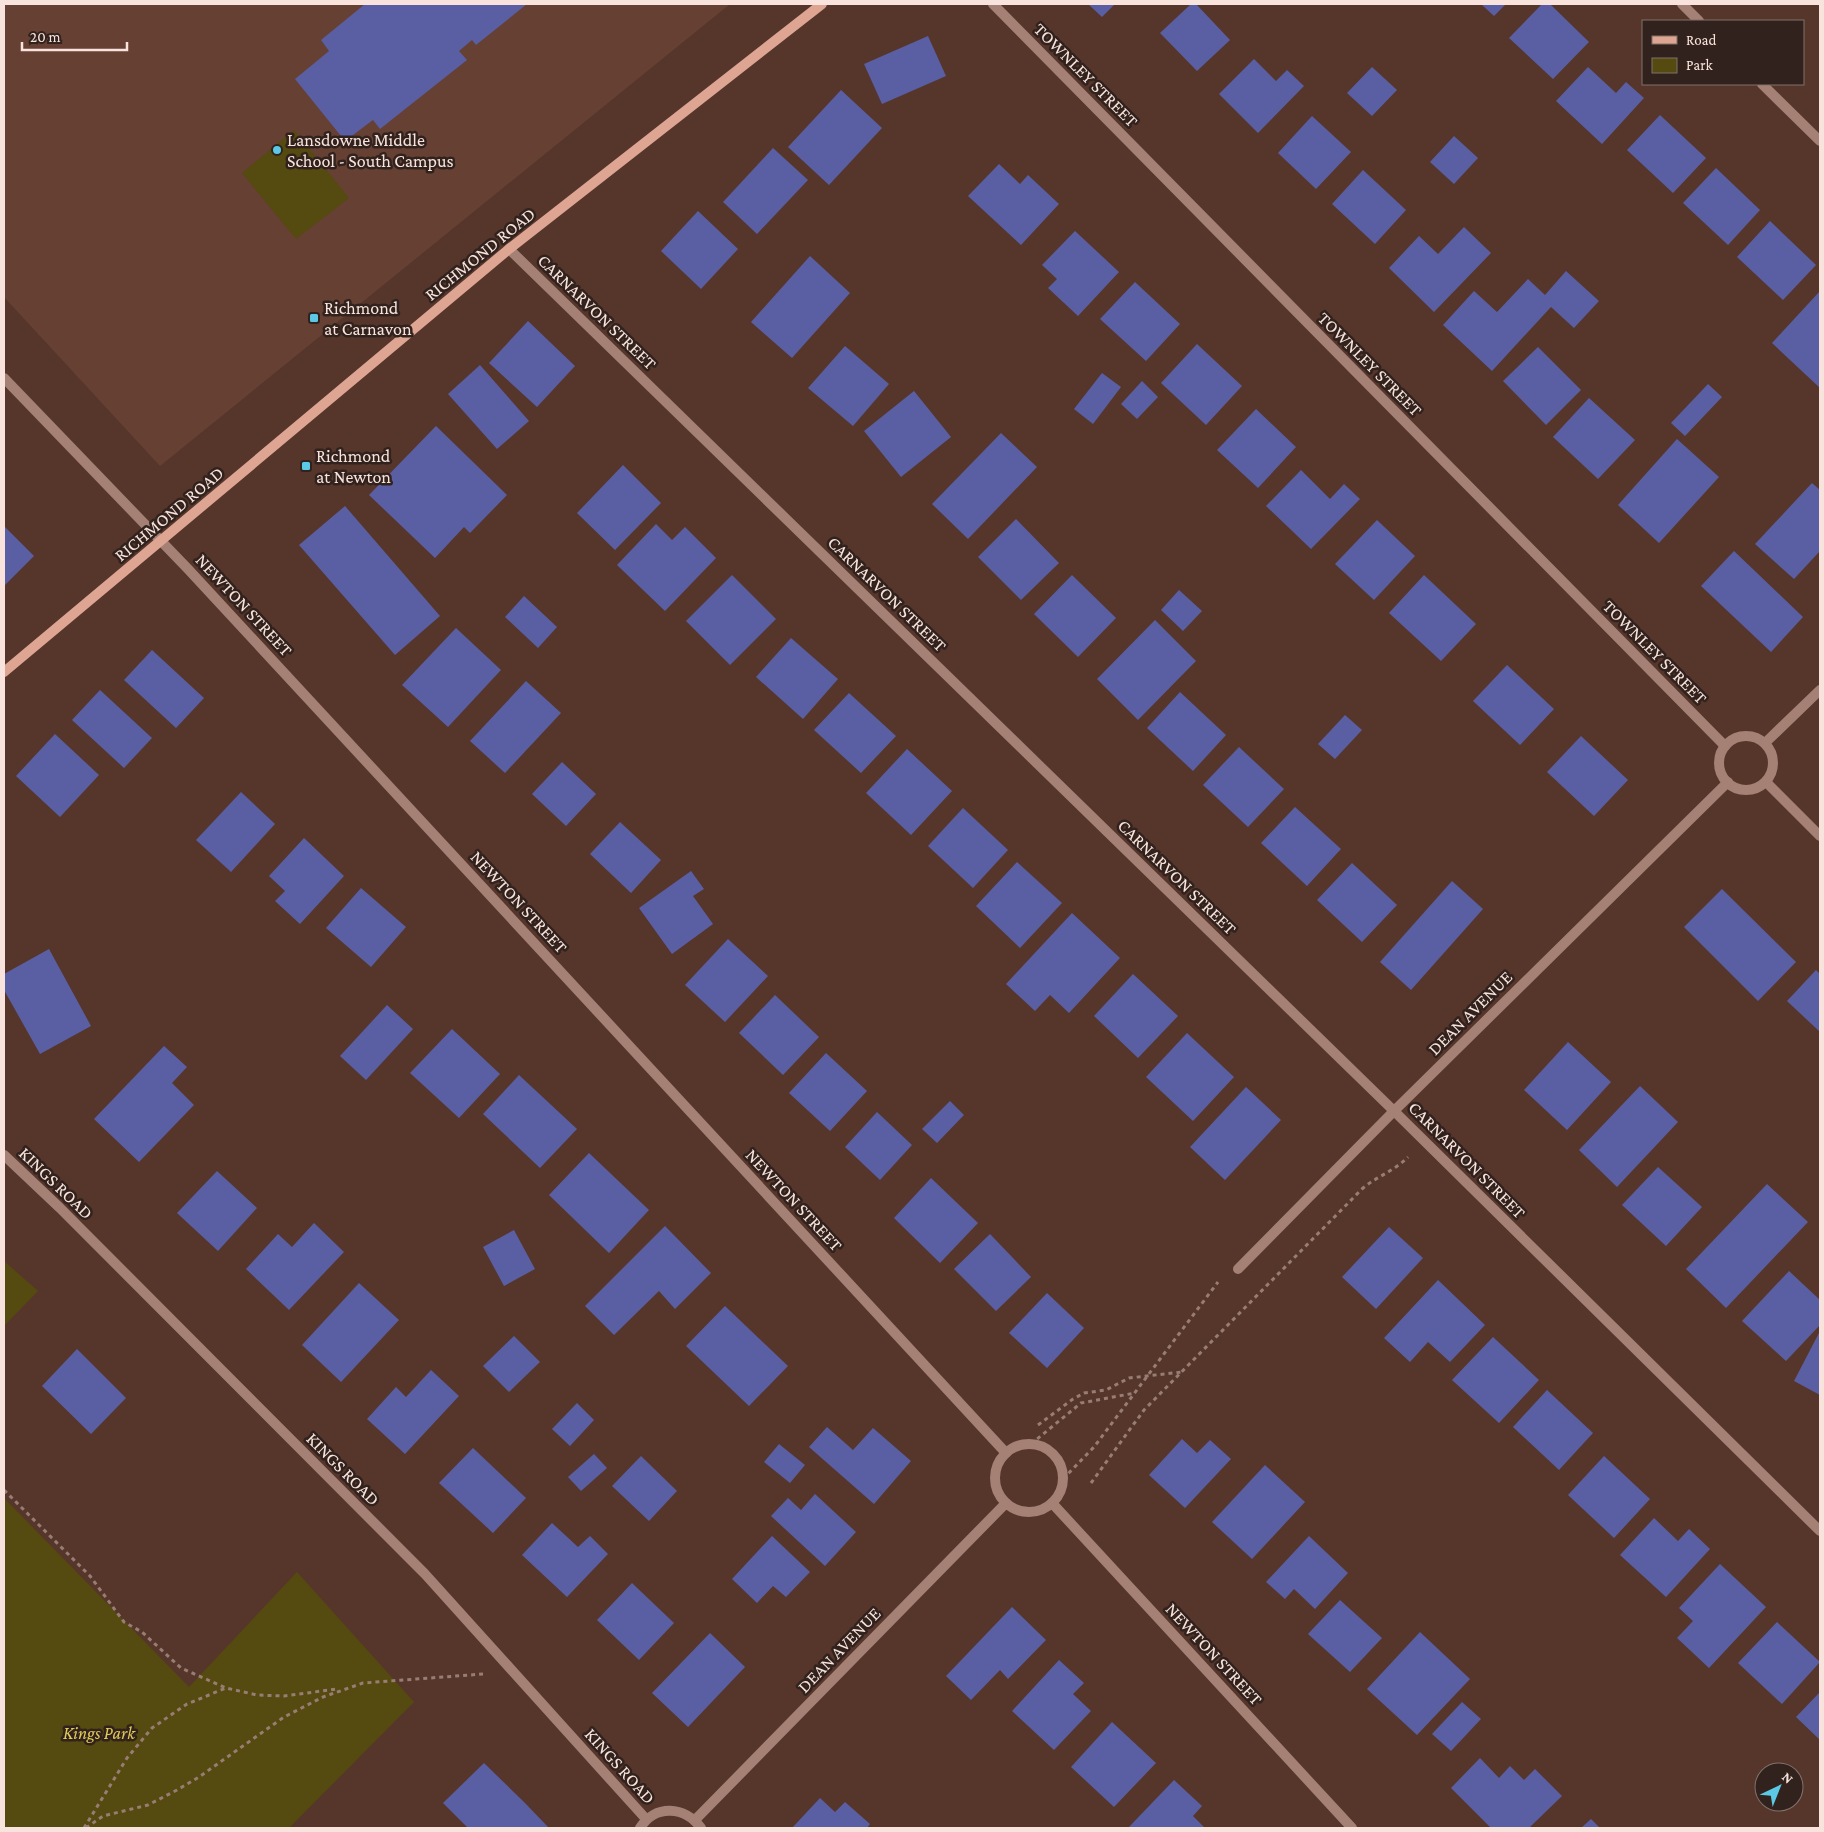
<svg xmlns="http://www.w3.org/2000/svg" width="1824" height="1832" font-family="'Crimson Pro',serif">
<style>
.built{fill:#664033}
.green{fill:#554a0f}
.building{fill:#5a5ea3}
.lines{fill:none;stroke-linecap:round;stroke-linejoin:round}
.path{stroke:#987d74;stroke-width:3;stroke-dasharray:4 4;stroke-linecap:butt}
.minor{stroke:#a58175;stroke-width:10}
.secondary{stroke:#dea592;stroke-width:10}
.poi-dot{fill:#5bc8e6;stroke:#31221d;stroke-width:2}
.labels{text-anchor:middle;stroke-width:5;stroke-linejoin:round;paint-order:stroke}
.street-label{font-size:18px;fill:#f9e4dd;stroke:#31221d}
.poi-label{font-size:18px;fill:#f9e4dd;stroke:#31221d;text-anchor:start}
.park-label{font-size:18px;font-style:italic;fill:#e1cc57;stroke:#31221d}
</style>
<rect width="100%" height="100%" fill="#56362b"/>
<polygon class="built" points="4,4 730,4 160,466 4,297"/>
<g class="green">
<polygon points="294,130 349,198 296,239 242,173"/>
<polygon points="4,1261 38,1291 4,1326"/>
<polygon points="4,1498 189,1687 297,1572 414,1702 289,1828 4,1828"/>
</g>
<g class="building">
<polygon points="365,4 527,4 476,45 472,40 459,51 467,60 380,129 373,120 345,141 295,79 329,51 321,40"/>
<polygon points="1088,4 1115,4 1102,17"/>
<polygon points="1191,4 1196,4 1230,40 1197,71 1160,33"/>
<polygon points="1481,4 1506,4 1494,16"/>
<polygon points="1542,4 1550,4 1589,42 1553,79 1509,38"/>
<polygon points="928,36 946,76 882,104 864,64"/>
<polygon points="1254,59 1276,81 1287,70 1304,86 1258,133 1219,94"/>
<polygon points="1372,67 1397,90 1372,116 1347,93"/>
<polygon points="1588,67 1616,93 1626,82 1644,98 1602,144 1556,101"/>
<polygon points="841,90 882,128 829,185 788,147"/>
<polygon points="1660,115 1706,158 1673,193 1627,150"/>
<polygon points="1312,116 1351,152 1316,189 1278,153"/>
<polygon points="1454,136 1478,158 1454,184 1430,162"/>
<polygon points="773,148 808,180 757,234 723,202"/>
<polygon points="999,164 1020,184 1028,175 1059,204 1021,245 968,196"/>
<polygon points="1716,168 1760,210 1728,245 1683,203"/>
<polygon points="1363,170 1406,210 1375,244 1332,204"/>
<polygon points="698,211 738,249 701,289 661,251"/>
<polygon points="1770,221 1816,265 1783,300 1737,257"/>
<polygon points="1464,227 1491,253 1434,312 1389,268 1419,236 1438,254"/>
<polygon points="1075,231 1119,272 1078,316 1048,288 1057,279 1042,265"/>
<polygon points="810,256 850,293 792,358 751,322"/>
<polygon points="1566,271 1599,301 1574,328 1551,307 1492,371 1443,325 1474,291 1497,312 1528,279 1545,295"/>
<polygon points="1135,282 1180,324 1146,361 1100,319"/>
<polygon points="1820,291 1820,388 1772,343"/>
<polygon points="528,321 575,366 537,407 489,363"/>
<polygon points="1197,344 1242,386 1206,425 1161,383"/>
<polygon points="845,346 889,384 853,426 808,388"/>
<polygon points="1538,347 1581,390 1546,425 1503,381"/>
<polygon points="480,365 529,421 497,449 448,394"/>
<polygon points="1102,373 1121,387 1093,424 1074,409"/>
<polygon points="1142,381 1158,397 1137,419 1121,404"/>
<polygon points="1708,384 1722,397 1685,436 1671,423"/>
<polygon points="914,391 951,437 901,477 864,431"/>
<polygon points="1589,398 1635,440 1598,479 1553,437"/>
<polygon points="1256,409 1296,447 1258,488 1217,450"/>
<polygon points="436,426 507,495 470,533 464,527 435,558 369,495"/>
<polygon points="1001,433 1037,467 968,539 932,504"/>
<polygon points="1677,439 1719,477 1659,543 1618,505"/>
<polygon points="623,465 661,503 615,550 577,513"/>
<polygon points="1301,470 1330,499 1344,484 1360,499 1311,549 1266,506"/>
<polygon points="1812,483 1820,490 1820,551 1794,579 1755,544"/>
<polygon points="345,506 440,616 395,655 299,545"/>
<polygon points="1016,519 1059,563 1021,600 978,557"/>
<polygon points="1377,520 1415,556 1374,600 1335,564"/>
<polygon points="656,524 672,540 685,527 716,558 665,611 617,565"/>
<polygon points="4,526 34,556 4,586"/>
<polygon points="1734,551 1803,617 1771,652 1701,586"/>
<polygon points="732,575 776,619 730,665 686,621"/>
<polygon points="1072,575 1116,618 1078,657 1034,614"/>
<polygon points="1424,575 1476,624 1441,661 1389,613"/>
<polygon points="1179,590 1202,611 1183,631 1161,610"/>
<polygon points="524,596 557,627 538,648 505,617"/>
<polygon points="1155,620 1196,661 1138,720 1097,679"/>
<polygon points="456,628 501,670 448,727 402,685"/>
<polygon points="791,638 838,679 803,719 756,677"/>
<polygon points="152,650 204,698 176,728 124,680"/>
<polygon points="1507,665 1554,709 1520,745 1473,701"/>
<polygon points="526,681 561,713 505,773 470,741"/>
<polygon points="100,690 152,738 124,768 72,720"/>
<polygon points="1180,692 1226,735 1193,771 1147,728"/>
<polygon points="849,693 896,736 861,773 814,730"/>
<polygon points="1345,715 1362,730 1335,759 1318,744"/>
<polygon points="55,734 99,775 60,817 16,776"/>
<polygon points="1581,736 1628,780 1594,816 1547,772"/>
<polygon points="1239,747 1284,789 1248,827 1203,785"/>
<polygon points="907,749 952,791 911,835 866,793"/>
<polygon points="562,762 596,794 566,826 532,794"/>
<polygon points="241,792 275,824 231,872 196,840"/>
<polygon points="1295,807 1341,849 1307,886 1261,843"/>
<polygon points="963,808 1008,850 973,888 928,846"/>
<polygon points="620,822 661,860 631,893 590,854"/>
<polygon points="304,838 344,876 300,924 275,901 285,891 269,876"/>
<polygon points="1017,862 1062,903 1020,948 976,906"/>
<polygon points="1352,863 1397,905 1362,942 1317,900"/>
<polygon points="691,871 704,889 693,896 713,924 672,954 639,908"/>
<polygon points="1452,881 1483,909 1411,990 1380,962"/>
<polygon points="361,888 406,927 371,967 326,928"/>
<polygon points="1722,889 1796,962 1758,1001 1684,927"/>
<polygon points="1072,913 1120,958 1069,1013 1050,995 1035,1011 1006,984"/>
<polygon points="728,939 768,976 725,1022 685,985"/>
<polygon points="49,949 91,1026 40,1054 4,990 4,974"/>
<polygon points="1816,970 1820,974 1820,1032 1787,1001"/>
<polygon points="1133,974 1178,1016 1138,1058 1094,1016"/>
<polygon points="775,995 819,1037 783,1075 739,1033"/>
<polygon points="387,1005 413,1029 366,1080 340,1056"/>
<polygon points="452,1029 500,1074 459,1118 410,1073"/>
<polygon points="1187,1033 1234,1077 1193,1121 1146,1077"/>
<polygon points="1568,1042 1611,1082 1567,1130 1524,1090"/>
<polygon points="164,1046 187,1067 172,1083 194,1105 139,1162 94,1119"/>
<polygon points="826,1053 867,1091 830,1131 789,1093"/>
<polygon points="519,1075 577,1129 540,1168 483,1114"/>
<polygon points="1640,1086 1678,1122 1617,1187 1579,1150"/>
<polygon points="1246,1087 1281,1120 1225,1180 1190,1147"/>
<polygon points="950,1101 964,1115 937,1143 922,1129"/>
<polygon points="877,1112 912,1145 880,1180 845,1147"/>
<polygon points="589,1153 649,1210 609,1253 549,1195"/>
<polygon points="1658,1167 1702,1207 1666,1246 1622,1205"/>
<polygon points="217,1171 257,1208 218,1251 177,1213"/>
<polygon points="931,1178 978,1223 940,1263 894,1218"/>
<polygon points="1767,1184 1808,1222 1726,1308 1686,1269"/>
<polygon points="314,1223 344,1252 289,1310 246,1269 278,1234 292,1247"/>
<polygon points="665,1226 711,1273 675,1309 659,1291 614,1335 585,1306"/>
<polygon points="1389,1227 1423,1258 1376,1309 1342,1277"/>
<polygon points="514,1230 535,1269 504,1286 483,1247"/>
<polygon points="990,1234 1031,1277 996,1311 954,1269"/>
<polygon points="1789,1271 1820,1300 1820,1325 1786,1361 1742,1321"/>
<polygon points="1438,1280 1485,1325 1450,1362 1428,1342 1410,1362 1384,1338"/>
<polygon points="359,1283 399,1320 341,1382 302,1345"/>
<polygon points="1047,1293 1084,1328 1047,1368 1009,1333"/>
<polygon points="725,1306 788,1366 749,1406 686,1346"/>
<polygon points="1820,1331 1820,1395 1794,1381"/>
<polygon points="514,1336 540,1362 509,1392 483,1366"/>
<polygon points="1493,1337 1539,1380 1499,1423 1452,1380"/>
<polygon points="77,1349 126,1398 91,1434 42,1386"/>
<polygon points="431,1370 459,1396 405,1454 367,1419 396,1387 406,1397"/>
<polygon points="1547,1390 1593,1433 1559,1470 1513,1427"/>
<polygon points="577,1403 594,1420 570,1446 552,1429"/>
<polygon points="827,1427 853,1450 873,1428 911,1461 874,1504 809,1447"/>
<polygon points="1182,1439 1197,1453 1210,1440 1231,1459 1185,1508 1149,1475"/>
<polygon points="779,1444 805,1465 790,1483 764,1462"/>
<polygon points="473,1448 526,1498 493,1533 439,1483"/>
<polygon points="594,1454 607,1468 581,1491 568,1477"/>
<polygon points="641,1456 677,1491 649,1521 612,1486"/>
<polygon points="1604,1456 1650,1499 1614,1538 1568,1495"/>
<polygon points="1265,1465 1305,1502 1252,1559 1212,1522"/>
<polygon points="815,1494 856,1532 825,1566 771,1516 788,1498 801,1510"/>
<polygon points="1654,1518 1678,1541 1689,1529 1710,1549 1666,1597 1620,1555"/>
<polygon points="552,1523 578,1547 590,1536 608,1554 567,1597 522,1555"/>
<polygon points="772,1536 810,1572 786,1597 773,1586 757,1603 732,1579"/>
<polygon points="1309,1536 1348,1573 1315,1609 1294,1589 1285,1599 1266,1582"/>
<polygon points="1720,1564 1766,1607 1709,1668 1677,1638 1693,1621 1679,1608"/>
<polygon points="632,1583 674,1623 639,1660 597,1620"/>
<polygon points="1340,1600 1382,1638 1350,1672 1308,1634"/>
<polygon points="1012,1607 1046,1640 1008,1679 1000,1670 971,1700 946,1676"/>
<polygon points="1777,1622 1820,1662 1782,1704 1738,1663"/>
<polygon points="1420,1632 1470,1679 1417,1735 1367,1689"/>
<polygon points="710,1633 745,1667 688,1727 652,1693"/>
<polygon points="1059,1660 1084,1683 1073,1694 1091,1711 1054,1750 1012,1711"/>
<polygon points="1820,1692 1820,1740 1796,1717"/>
<polygon points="1462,1702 1481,1719 1451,1751 1432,1734"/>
<polygon points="1112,1722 1156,1763 1114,1807 1071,1767"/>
<polygon points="1480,1758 1499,1778 1510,1766 1524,1780 1535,1769 1562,1796 1529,1828 1491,1828 1451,1788"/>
<polygon points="484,1763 524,1802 549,1828 468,1828 443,1803"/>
<polygon points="1174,1780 1202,1806 1193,1816 1205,1828 1128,1828"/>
<polygon points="820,1798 835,1812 845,1802 870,1824 867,1828 792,1828"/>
<polygon points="1591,1819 1600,1828 1581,1828"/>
</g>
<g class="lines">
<g class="path">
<polyline points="1038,1425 1073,1399 1084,1393 1106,1390 1129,1378 1182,1372"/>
<polyline points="1031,1444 1081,1403 1135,1393"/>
<polyline points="1063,1479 1094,1447 1218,1282"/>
<path d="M 1091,1483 L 1144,1410 L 1362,1189 C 1377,1176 1393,1172 1408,1157"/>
<polyline points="4,1490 90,1576 124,1622 142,1632 181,1668 226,1688 257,1695 284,1696 337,1689"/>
<polyline points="84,1828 127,1758 152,1728 187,1704 226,1688"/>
<polyline points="86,1828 103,1816 148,1805 177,1790 199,1777 284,1717 323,1697 363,1683 483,1674"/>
</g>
<g class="minor">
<polyline points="993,4 1725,746"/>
<polyline points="1682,4 1699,21"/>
<polyline points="1762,84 1820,141"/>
<polyline points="509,249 1394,1111 1820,1531"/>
<polyline points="4,378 188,569 1006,1453"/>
<circle cx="1746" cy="763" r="27"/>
<polyline points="1765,743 1820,690"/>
<polyline points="1766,782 1820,836"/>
<polyline points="4,1155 60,1208 425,1574 646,1819"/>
<polyline points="1238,1269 1394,1111 1728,782"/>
<circle cx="1029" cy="1478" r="34"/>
<polyline points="1052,1503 1352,1828"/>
<polyline points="695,1820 1006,1503"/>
<path d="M 640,1828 C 655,1804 685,1806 701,1828"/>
</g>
<polyline class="secondary" points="4,672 509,249 822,4"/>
</g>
<g class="poi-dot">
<circle cx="277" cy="150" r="5"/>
<rect x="309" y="313" width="10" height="10" rx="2.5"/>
<rect x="301" y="461" width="10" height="10" rx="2.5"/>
</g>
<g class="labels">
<g class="street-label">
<text transform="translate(1086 75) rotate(45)" y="6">TOWNLEY STREET</text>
<text transform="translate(480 254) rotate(-39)" y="6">RICHMOND ROAD</text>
<text transform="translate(597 312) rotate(44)" y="6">CARNARVON STREET</text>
<text transform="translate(1370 364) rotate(45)" y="6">TOWNLEY STREET</text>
<text transform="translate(169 514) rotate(-40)" y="6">RICHMOND ROAD</text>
<text transform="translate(887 594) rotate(44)" y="6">CARNARVON STREET</text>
<text transform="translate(244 605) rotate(47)" y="6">NEWTON STREET</text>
<text transform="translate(1655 652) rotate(45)" y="6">TOWNLEY STREET</text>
<text transform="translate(1177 877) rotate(44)" y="6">CARNARVON STREET</text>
<text transform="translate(519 902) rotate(47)" y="6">NEWTON STREET</text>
<text transform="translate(1470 1013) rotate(-45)" y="6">DEAN AVENUE</text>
<text transform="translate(1467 1160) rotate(45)" y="6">CARNARVON STREET</text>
<text transform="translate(56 1183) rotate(44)" y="6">KINGS ROAD</text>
<text transform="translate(794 1200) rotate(47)" y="6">NEWTON STREET</text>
<text transform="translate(343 1469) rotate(45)" y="6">KINGS ROAD</text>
<text transform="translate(839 1650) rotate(-46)" y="6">DEAN AVENUE</text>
<text transform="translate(1214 1654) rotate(47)" y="6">NEWTON STREET</text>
<text transform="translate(620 1766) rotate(48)" y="6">KINGS ROAD</text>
</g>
<g class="poi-label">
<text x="287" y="146">Lansdowne Middle<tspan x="287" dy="21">School - South Campus</tspan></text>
<text x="324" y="314">Richmond<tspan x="324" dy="21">at Carnavon</tspan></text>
<text x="316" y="462">Richmond<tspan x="316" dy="21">at Newton</tspan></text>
</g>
<g class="park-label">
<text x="99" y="1739">Kings Park</text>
</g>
</g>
<rect width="1824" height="1832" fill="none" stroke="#f9e4dd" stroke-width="10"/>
<rect x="1642" y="20" width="162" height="65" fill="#31221d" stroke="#81706a"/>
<rect x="1652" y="36" width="25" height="8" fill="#dea592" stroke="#81706a"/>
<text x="1686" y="45" font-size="15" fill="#f9e4dd">Road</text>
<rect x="1652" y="58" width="25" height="15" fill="#554a0f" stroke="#81706a"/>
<text x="1686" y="70" font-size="15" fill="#f9e4dd">Park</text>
<g transform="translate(1779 1787) rotate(43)"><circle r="24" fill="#31221d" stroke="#81706a"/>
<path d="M0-4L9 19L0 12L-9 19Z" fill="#5bc8e6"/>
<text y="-8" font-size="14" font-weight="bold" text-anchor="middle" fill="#f9e4dd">N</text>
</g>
<path d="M22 42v8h105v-8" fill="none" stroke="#f9e4dd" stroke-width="2.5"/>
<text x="30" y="42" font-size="15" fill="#f9e4dd" stroke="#31221d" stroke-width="4" paint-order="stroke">20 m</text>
</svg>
